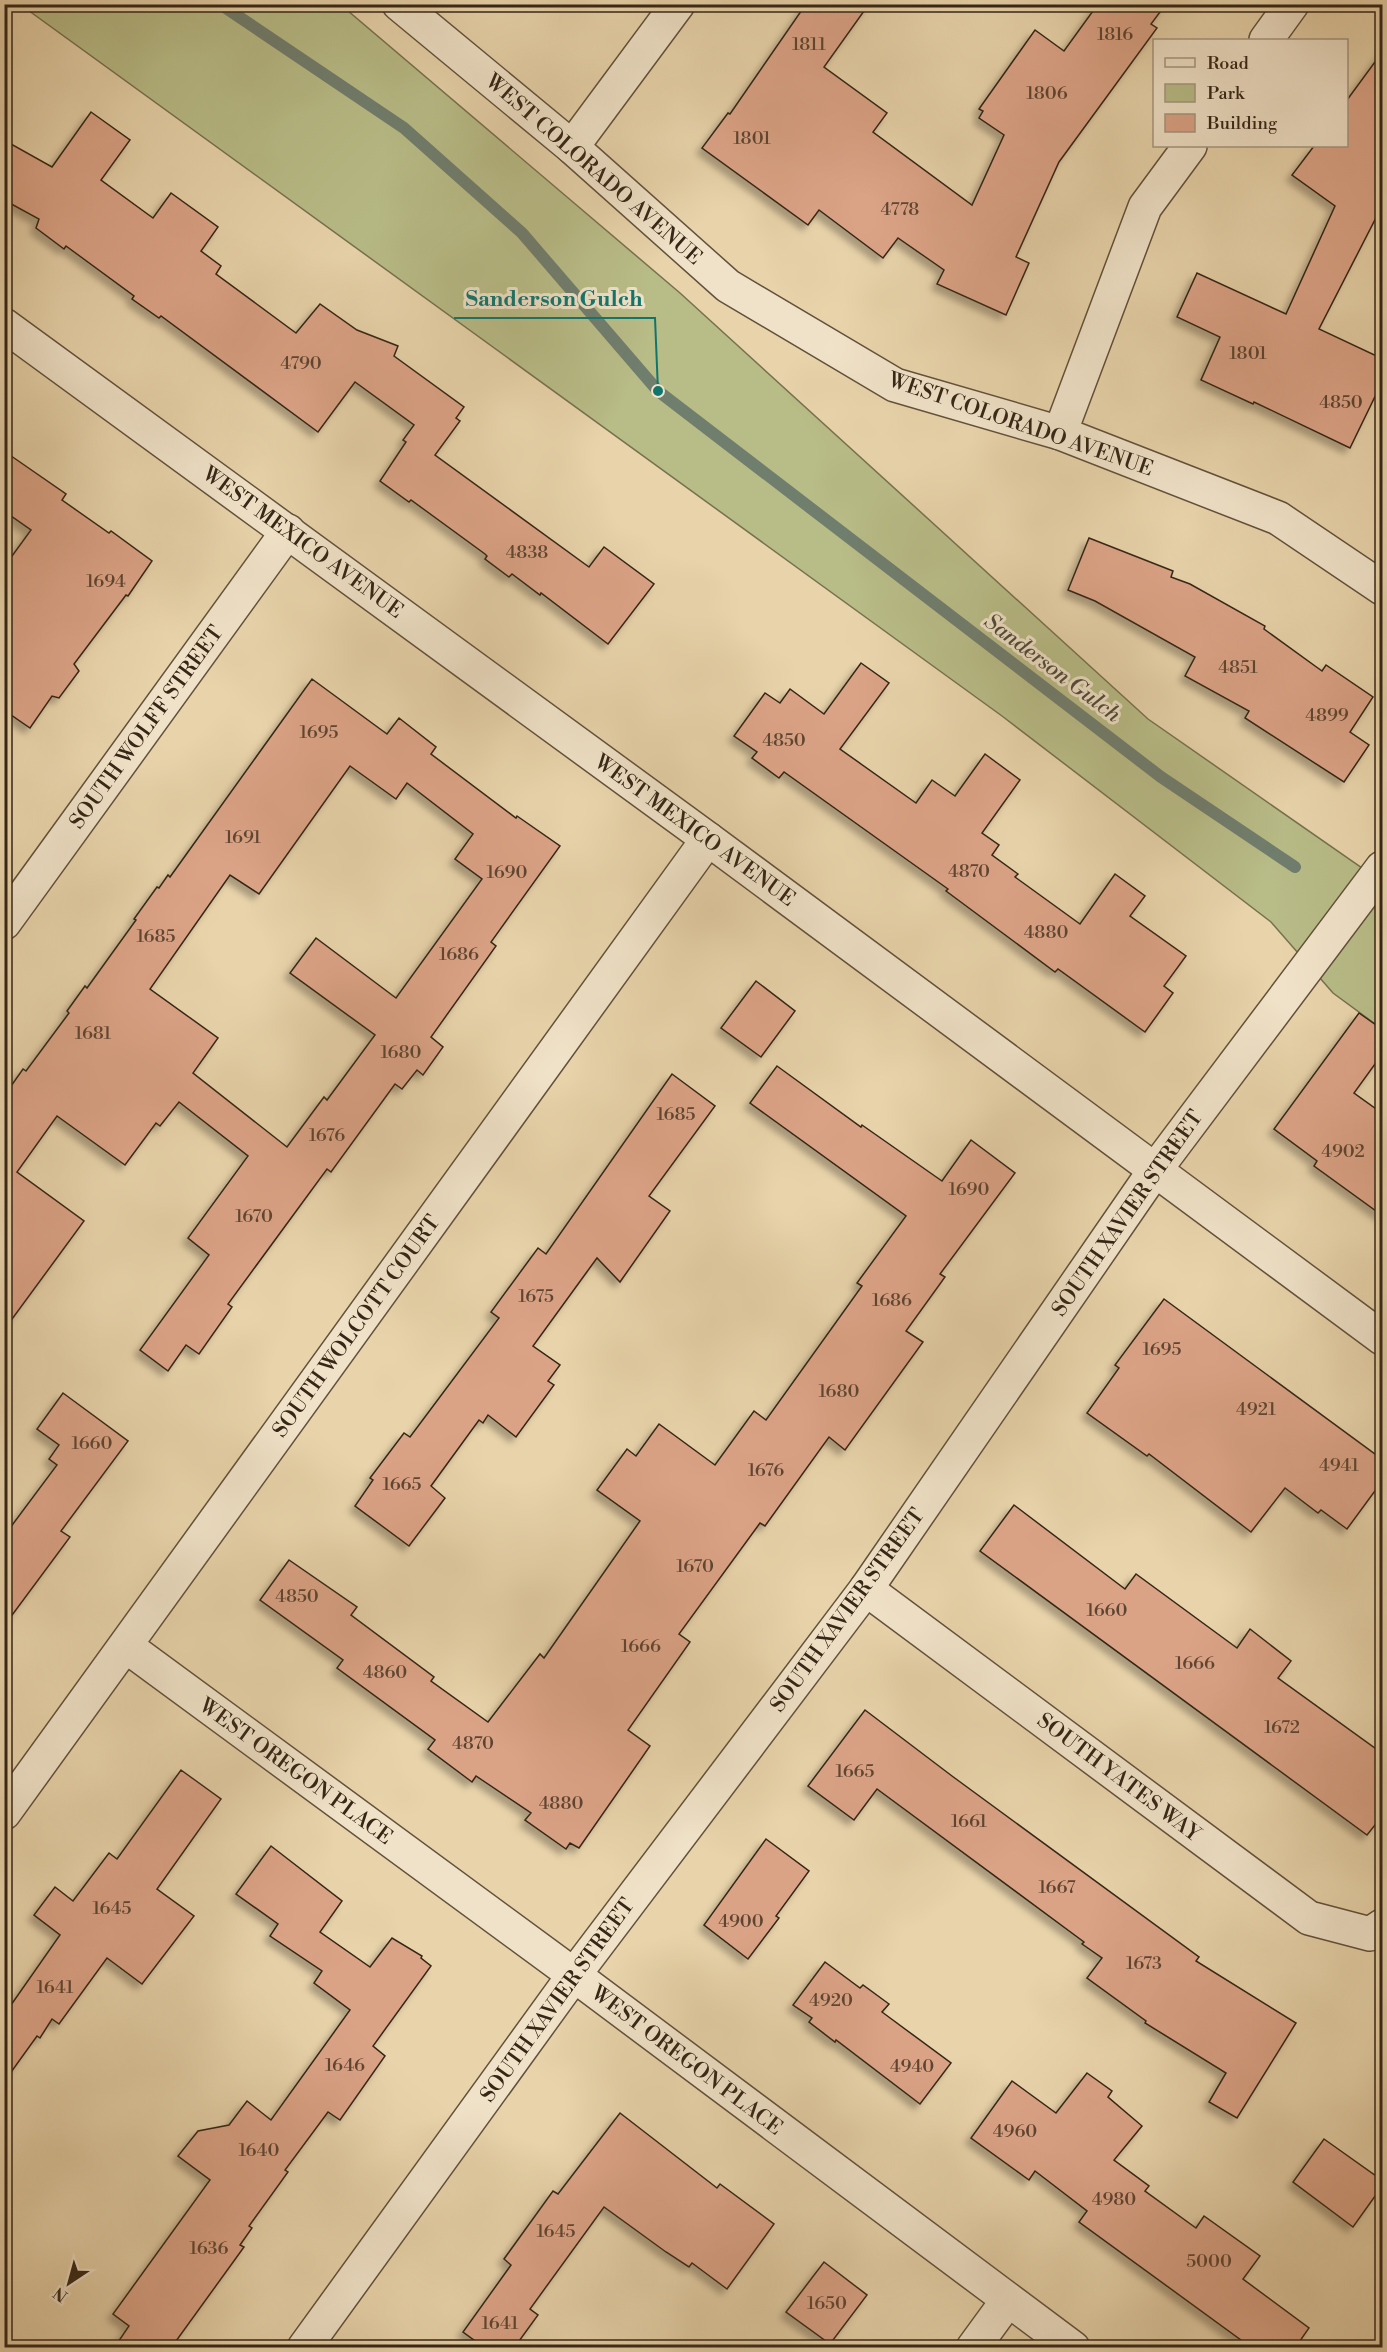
<svg xmlns="http://www.w3.org/2000/svg" width="1387" height="2352" font-family="'Libre Bodoni',serif">
<style>
.green{fill:#b8bc87;stroke:#76714e;stroke-width:1.5}
.lines{fill:none;stroke-linecap:round;stroke-linejoin:round}
.stream{stroke:#707e6e;stroke-width:12}
.building{fill:#dba386;stroke:#352616;stroke-width:1.5;fill-rule:evenodd;filter:url(#shadow)}
.minor-casing{stroke:#62513b;stroke-width:36}
.minor{stroke:#f0e2c8;stroke-width:33}
.labels{text-anchor:middle;stroke-width:6;stroke-linejoin:round;paint-order:stroke}
.number-label{font-size:18px;fill:#5e4532}
.street-label{font-size:21px;fill:#352616;stroke:#f0e2c8}
.water-label{font-size:22px;font-style:italic;fill:#4e4a3a;stroke:#f0e2c8}
.leader{fill:none;stroke:#0f766e;stroke-width:2}
.callout-dot{fill:#0f766e;stroke:#f0e2c8;stroke-width:2}
.callout-label{font-size:22px;text-anchor:middle;font-weight:bold;fill:#0f766e;stroke:#f0e2c8;stroke-width:6;stroke-linejoin:round;paint-order:stroke}
</style>
<defs>
<filter id="shadow"><feDropShadow dx="-5.5" dy="5.5" stdDeviation="3" flood-color="#0004"/></filter>
</defs>
<rect width="100%" height="100%" fill="#e8d3aa"/>
<filter id="stains"><feTurbulence type="fractalNoise" baseFrequency=".00333" numOctaves="4"/><feColorMatrix values="0 0 0 0 .2 0 0 0 0 .09 0 0 0 0 .02 0 0 0 .5 -.17"/></filter>
<radialGradient id="worn" r=".72"><stop offset=".6" stop-color="#630" stop-opacity="0"/><stop offset="1" stop-color="#630" stop-opacity=".3"/></radialGradient>
<polygon class="green" points="21,5 341,5 680,293 1148,719 1382,882 1382,1029 1333,993 1271,922 1002,716"/>
<g class="lines">
<polyline class="stream" points="220,4 404,128 522,233 658,391 1161,777 1295,867"/>
</g>
<g class="building">
<polygon points="806,4 869,4 824,67 887,113 873,132 972,205 1004,135 979,118 983,111 979,109 1035,30 1064,51 1098,4 1166,4 1151,24 1157,28 1059,162 1016,257 1029,263 1006,315 937,284 944,270 898,238 883,258 819,210 808,225 702,148 728,113 730,114"/>
<polygon points="1383,51 1383,204 1319,329 1383,359 1383,380 1350,448 1254,402 1253,404 1201,380 1220,337 1177,317 1197,273 1286,314 1335,206 1292,175 1314,146 1347,146 1347,100"/>
<polygon points="91,112 130,140 101,180 153,218 171,193 218,227 201,251 221,266 216,274 296,333 320,304 357,330 398,346 394,356 464,407 456,418 460,421 435,455 589,567 604,547 654,584 608,644 541,593 540,595 512,574 509,577 485,559 487,556 485,554 411,500 409,502 380,481 406,442 403,440 414,425 355,382 318,432 161,316 159,318 132,299 134,296 66,246 64,249 36,228 39,219 4,200 4,140 52,167"/>
<polygon points="4,451 66,494 62,500 109,533 111,531 152,561 128,596 126,595 74,664 79,671 59,698 52,696 30,728 4,710 4,567 31,530 4,511"/>
<polygon points="1089,538 1173,571 1171,577 1190,584 1265,626 1264,629 1322,671 1326,665 1373,697 1350,732 1369,745 1344,782 1245,718 1249,711 1185,676 1195,657 1095,601 1068,590"/>
<polygon points="861,663 889,683 840,749 916,803 932,780 955,796 985,754 1020,780 982,833 999,845 992,855 1018,874 1015,877 1080,924 1115,874 1145,896 1130,916 1186,956 1164,986 1173,993 1145,1032 1058,969 1055,972 946,891 948,889 784,772 779,778 752,758 757,752 734,736 765,693 780,703 790,689 824,714"/>
<path d="M 312,679 L 387,734 L 399,718 L 436,747 L 431,754 L 516,818 L 517,816 L 560,846 L 491,942 L 496,946 L 431,1037 L 443,1047 L 423,1075 L 417,1070 L 402,1089 L 395,1084 L 331,1172 L 327,1169 L 228,1304 L 232,1307 L 199,1354 L 186,1345 L 168,1371 L 140,1350 L 209,1255 L 188,1238 L 248,1156 L 179,1102 L 160,1126 L 156,1123 L 125,1165 L 57,1116 L 17,1172 L 84,1221 L 4,1330 L 4,1096 L 23,1069 L 26,1071 L 69,1013 L 67,1011 L 85,986 L 87,988 L 136,920 L 134,919 L 157,887 L 159,888 L 168,875 L 170,877 ZM 350,766 L 396,799 L 407,783 L 473,834 L 455,859 L 482,879 L 396,998 L 316,938 L 290,973 L 375,1035 L 327,1100 L 324,1097 L 287,1147 L 193,1073 L 218,1038 L 150,989 L 230,875 L 259,894 Z"/>
<polygon points="756,981 795,1011 761,1057 721,1028"/>
<polygon points="1359,1013 1383,1030 1383,1053 1354,1093 1383,1114 1383,1216 1314,1166 1317,1161 1274,1129"/>
<polygon points="777,1066 861,1127 862,1125 942,1181 971,1140 1015,1173 940,1274 945,1277 906,1331 923,1342 845,1450 829,1437 765,1526 760,1523 679,1634 690,1642 628,1730 650,1746 579,1848 570,1843 566,1849 525,1820 531,1813 476,1776 472,1782 428,1749 435,1740 337,1668 343,1660 260,1600 289,1560 357,1607 351,1615 434,1677 431,1681 488,1722 540,1654 544,1658 640,1521 597,1490 627,1449 636,1456 659,1424 715,1465 754,1411 766,1420 862,1286 857,1283 906,1216 750,1103"/>
<polygon points="672,1074 715,1106 649,1196 670,1211 620,1282 597,1258 533,1346 560,1365 548,1381 554,1385 516,1437 488,1415 483,1423 479,1420 431,1486 445,1498 409,1546 355,1506 373,1480 370,1478 404,1433 410,1437 499,1318 491,1312 538,1248 546,1254"/>
<polygon points="1164,1299 1383,1460 1383,1480 1347,1529 1321,1510 1318,1513 1285,1488 1251,1532 1149,1454 1147,1456 1087,1413 1119,1368 1115,1365"/>
<polygon points="63,1393 128,1441 61,1531 70,1537 4,1626 4,1536 57,1465 49,1459 59,1445 37,1429"/>
<polygon points="1014,1505 1125,1589 1136,1574 1237,1648 1250,1629 1291,1661 1278,1678 1383,1754 1383,1815 1367,1835 980,1551"/>
<polygon points="865,1710 952,1776 1199,1957 1196,1961 1296,2023 1237,2118 1209,2102 1226,2073 1145,2023 1146,2021 1087,1978 1102,1958 1082,1944 1084,1942 877,1789 854,1820 808,1786"/>
<polygon points="181,1770 221,1799 157,1889 194,1916 142,1984 107,1958 59,2024 52,2019 40,2038 37,2036 4,2082 4,2015 60,1935 34,1915 55,1887 73,1901 109,1853 117,1859"/>
<polygon points="766,1839 809,1871 776,1916 779,1918 748,1959 704,1925"/>
<polygon points="271,1846 342,1901 320,1932 370,1967 392,1938 422,1956 421,1958 431,1966 373,2046 385,2056 340,2120 328,2112 285,2170 288,2172 249,2226 252,2228 240,2245 244,2247 171,2348 114,2348 129,2326 113,2314 210,2180 178,2156 198,2131 229,2125 247,2101 271,2120 350,2010 314,1983 322,1971 270,1936 278,1924 236,1894"/>
<polygon points="825,1962 860,1988 863,1985 889,2004 882,2012 951,2063 920,2104 836,2040 835,2042 809,2022 812,2018 793,2005"/>
<polygon points="1087,2073 1112,2091 1108,2097 1142,2126 1114,2160 1149,2186 1145,2191 1196,2228 1204,2216 1260,2256 1243,2279 1309,2328 1295,2348 1252,2348 1079,2222 1087,2211 1035,2171 1029,2180 971,2138 1012,2081 1056,2113"/>
<polygon points="620,2113 717,2188 720,2184 774,2224 727,2289 692,2263 689,2267 666,2252 604,2207 530,2309 538,2315 514,2348 485,2348 463,2332 511,2265 504,2259 553,2191 558,2194"/>
<polygon points="1324,2139 1383,2181 1383,2185 1353,2227 1293,2182"/>
<polygon points="824,2262 867,2295 830,2344 786,2312"/>
</g>
<g class="lines">
<g class="minor-casing">
<g id="minor">
<polyline points="399,4 572,147 728,286 895,385 1060,433 1278,518 1382,588"/>
<polyline points="1266,40 1292,4"/>
<polyline points="572,147 678,4"/>
<polyline points="4,325 708,839 1382,1338"/>
<polyline points="1060,433 1145,207 1190,146"/>
<polyline points="4,923 288,531"/>
<polyline points="866,1589 1309,1918 1370,1934 1382,1926"/>
<polyline points="126,1646 574,1975 1073,2348"/>
<polyline points="4,1813 708,839"/>
<polyline points="304,2348 574,1975 866,1589 1155,1170 1382,868"/>
<polyline points="973,2348 1008,2300"/>
</g>
</g>
<use href="#minor" class="minor"/>
</g>
<g class="labels">
<g class="number-label">
<text x="1115" y="40">1816</text>
<text x="809" y="50">1811</text>
<text x="1047" y="99">1806</text>
<text x="752" y="144">1801</text>
<text x="900" y="215">4778</text>
<text x="1248" y="359">1801</text>
<text x="301" y="369">4790</text>
<text x="1341" y="408">4850</text>
<text x="527" y="558">4838</text>
<text x="106" y="587">1694</text>
<text x="1238" y="673">4851</text>
<text x="1327" y="721">4899</text>
<text x="319" y="738">1695</text>
<text x="784" y="746">4850</text>
<text x="243" y="843">1691</text>
<text x="969" y="877">4870</text>
<text x="507" y="878">1690</text>
<text x="1046" y="938">4880</text>
<text x="156" y="942">1685</text>
<text x="459" y="960">1686</text>
<text x="93" y="1039">1681</text>
<text x="401" y="1058">1680</text>
<text x="676" y="1120">1685</text>
<text x="327" y="1141">1676</text>
<text x="1343" y="1157">4902</text>
<text x="969" y="1195">1690</text>
<text x="254" y="1222">1670</text>
<text x="536" y="1302">1675</text>
<text x="892" y="1306">1686</text>
<text x="1162" y="1355">1695</text>
<text x="839" y="1397">1680</text>
<text x="1256" y="1415">4921</text>
<text x="92" y="1449">1660</text>
<text x="1339" y="1471">4941</text>
<text x="766" y="1476">1676</text>
<text x="402" y="1490">1665</text>
<text x="695" y="1572">1670</text>
<text x="297" y="1602">4850</text>
<text x="1107" y="1616">1660</text>
<text x="641" y="1652">1666</text>
<text x="1195" y="1669">1666</text>
<text x="385" y="1678">4860</text>
<text x="1282" y="1733">1672</text>
<text x="473" y="1749">4870</text>
<text x="855" y="1777">1665</text>
<text x="561" y="1809">4880</text>
<text x="969" y="1827">1661</text>
<text x="1057" y="1893">1667</text>
<text x="112" y="1914">1645</text>
<text x="741" y="1927">4900</text>
<text x="1144" y="1969">1673</text>
<text x="55" y="1993">1641</text>
<text x="831" y="2006">4920</text>
<text x="345" y="2071">1646</text>
<text x="912" y="2072">4940</text>
<text x="1015" y="2137">4960</text>
<text x="259" y="2156">1640</text>
<text x="1114" y="2205">4980</text>
<text x="556" y="2237">1645</text>
<text x="209" y="2254">1636</text>
<text x="1209" y="2267">5000</text>
<text x="827" y="2309">1650</text>
<text x="500" y="2329">1641</text>
</g>
<g class="street-label">
<text transform="translate(594 169) rotate(41)" y="7">WEST COLORADO AVENUE</text>
<text transform="translate(1021 424) rotate(19)" y="7">WEST COLORADO AVENUE</text>
<text transform="translate(303 542) rotate(36)" y="7">WEST MEXICO AVENUE</text>
<text transform="translate(146 727) rotate(-54)" y="7">SOUTH WOLFF STREET</text>
<text transform="translate(695 830) rotate(36)" y="7">WEST MEXICO AVENUE</text>
<text transform="translate(1127 1213) rotate(-55)" y="7">SOUTH XAVIER STREET</text>
<text transform="translate(356 1326) rotate(-54)" y="7">SOUTH WOLCOTT COURT</text>
<text transform="translate(847 1610) rotate(-54)" y="7">SOUTH XAVIER STREET</text>
<text transform="translate(296 1771) rotate(36)" y="7">WEST OREGON PLACE</text>
<text transform="translate(1119 1777) rotate(37)" y="7">SOUTH YATES WAY</text>
<text transform="translate(557 2000) rotate(-54)" y="7">SOUTH XAVIER STREET</text>
<text transform="translate(687 2060) rotate(37)" y="7">WEST OREGON PLACE</text>
</g>
<g class="water-label">
<text transform="translate(1053 667) rotate(37)" y="8">Sanderson Gulch</text>
</g>
</g>
<path class="leader" d="M658 391L655 318H454"/>
<circle class="callout-dot" cx="658" cy="391" r="6"/>
<g class="callout-label">
<text x="554" y="306">Sanderson Gulch</text>
</g>
<rect width="1387" height="2352" fill="none" stroke="#e8d3aa" stroke-width="24"/>
<rect x="6" y="6" width="1375" height="2340" fill="none" stroke="#352616" stroke-width="3"/>
<rect x="12" y="12" width="1363" height="2328" fill="none" stroke="#352616" stroke-width="1.5"/>
<rect x="1153" y="39" width="195" height="108" fill="#f0e2c8" stroke="#a59781" stroke-width="1.5"/>
<rect x="1165" y="58" width="30" height="9" fill="#f0e2c8" stroke="#a59781" stroke-width="1.5"/>
<text x="1207" y="69" font-size="18" fill="#352616">Road</text>
<rect x="1165" y="84" width="30" height="18" fill="#b8bc87" stroke="#a59781" stroke-width="1.5"/>
<text x="1207" y="99" font-size="18" fill="#352616">Park</text>
<rect x="1165" y="114" width="30" height="18" fill="#dba386" stroke="#a59781" stroke-width="1.5"/>
<text x="1207" y="129" font-size="18" fill="#352616">Building</text>
<g transform="translate(69 2283) rotate(216)" stroke="#f0e2c8" stroke-width="4.5" paint-order="stroke">
<path d="M0-4.5L10 22L0 15L-10 22Z" fill="#352616"/>
<text y="-9" font-size="16" font-weight="bold" text-anchor="middle" fill="#352616">N</text>
</g>
<rect width="100%" height="100%" filter="url(#stains)"/>
<rect width="100%" height="100%" fill="url(#worn)"/>
</svg>
